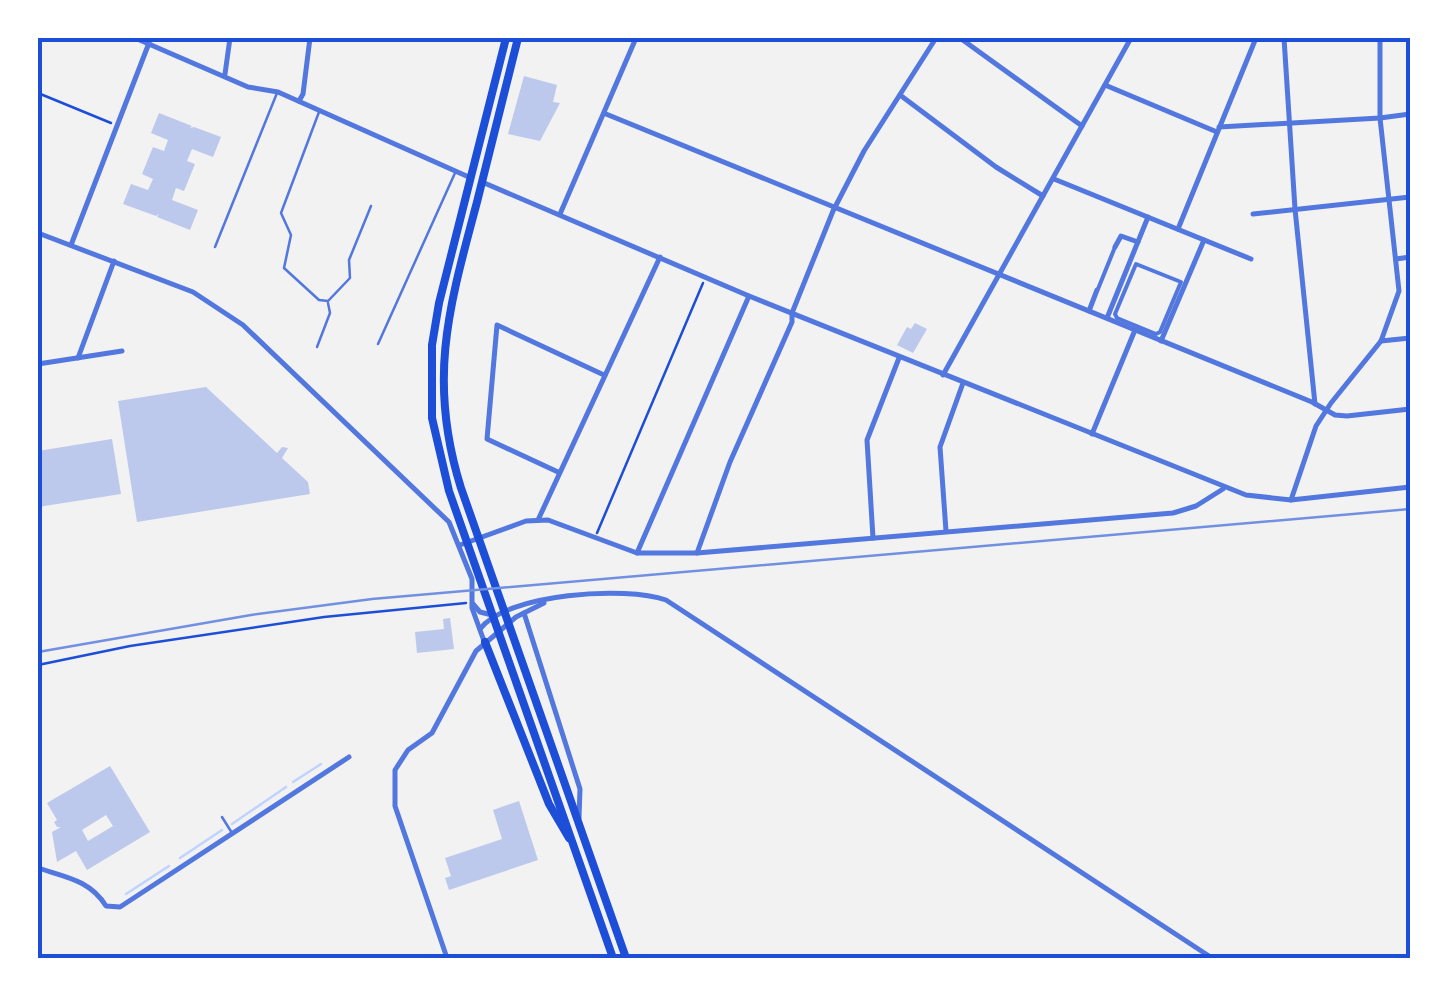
<svg xmlns="http://www.w3.org/2000/svg" width="1448" height="996" font-family="Bitter,serif">
<style>
.lines{fill:none;stroke-linecap:round;stroke-linejoin:round}
.stream{stroke:#bfd3fe;stroke-width:2.5}
.building{fill:#bdc9ec;fill-rule:evenodd}
.path{stroke:#1d4ed8;stroke-width:2.5}
.service{stroke:#5277de;stroke-width:2.5}
.pedestrian{stroke:#5277de;stroke-width:4}
.minor{stroke:#5277de;stroke-width:5}
.tertiary{stroke:#5277de;stroke-width:5}
.primary{stroke:#1d4ed8;stroke-width:8}
.rail{stroke:#7290e2;stroke-width:2.5}
.neatline{fill:none;stroke:#1d4ed8;stroke-width:4}
</style>
<rect width="100%" height="100%" fill="#f2f2f2"/>
<g class="lines">
<g class="stream">
<polyline points="293,782 321,764"/>
<polyline points="232,824 286,787"/>
<polyline points="180,858 222,830"/>
<polyline points="126,894 169,866"/>
</g>
</g>
<g class="building">
<polygon points="524,76 557,85 553,102 560,103 540,141 508,134"/>
<polygon points="159,113 192,126 190,128 194,127 221,137 213,157 192,149 187,161 195,164 184,191 176,188 172,200 198,210 190,230 157,217 159,214 156,216 123,204 131,184 148,190 153,179 142,174 153,147 164,151 168,140 151,133"/>
<polygon points="915,323 927,329 913,353 897,345 907,327 911,329"/>
<polygon points="206,387 277,453 282,447 288,448 282,458 308,482 310,494 137,522 118,401"/>
<polygon points="112,439 121,494 38,507 38,451"/>
<polygon points="450,618 454,649 417,653 415,632 444,629 443,619"/>
<path d="M 110,766 L 150,832 L 87,870 L 76,851 L 57,862 L 52,832 L 61,827 L 57,827 L 54,822 L 57,820 L 47,803 ZM 106,815 L 113,826 L 88,841 L 82,830 Z"/>
<polygon points="519,801 538,860 449,890 445,878 451,876 445,858 502,839 493,810"/>
</g>
<g class="lines">
<g class="path">
<polyline points="38,93 111,123"/>
<polyline points="597,533 703,283"/>
<polyline points="38,665 130,646 324,617 466,603"/>
</g>
<g class="service">
<polyline points="319,112 281,213 291,235 284,268 319,300 328,301 350,278 349,260 371,206"/>
<polyline points="215,247 277,93"/>
<polyline points="378,344 455,173"/>
<polyline points="317,347 330,313 328,303"/>
<polyline points="222,817 232,833"/>
</g>
<g class="pedestrian">
<polygon points="1136,264 1181,282 1160,332 1156,334 1117,318 1115,314"/>
<polyline points="1098,289 1115,247"/>
</g>
<g class="minor">
<polyline points="135,38 248,87 278,92 471,178"/>
<polyline points="960,38 1082,126"/>
<polyline points="1284,38 1295,209 1315,404"/>
<polyline points="225,74 230,38"/>
<polyline points="1105,85 1217,132"/>
<polyline points="900,95 996,167 1043,196"/>
<polyline points="299,101 303,94 310,38"/>
<polyline points="606,114 1312,402 1335,415 1347,416 1410,409"/>
<polyline points="1219,127 1380,118 1410,114"/>
<polyline points="1054,179 1251,259"/>
<polyline points="482,182 749,296 1246,495 1291,500 1410,487"/>
<polyline points="560,214 636,38"/>
<polyline points="1253,214 1410,197"/>
<polyline points="1178,229 1256,38"/>
<polyline points="38,233 193,292 243,325 449,522 472,579 472,608 484,641"/>
<polyline points="71,245 149,43"/>
<polyline points="1115,247 1121,236 1138,242"/>
<polyline points="1396,259 1410,257"/>
<polyline points="1089,311 1097,290"/>
<polyline points="1107,318 1148,217"/>
<polyline points="1161,341 1204,240"/>
<polyline points="1381,341 1410,338"/>
<polyline points="78,358 114,261"/>
<polyline points="38,364 122,351"/>
<polyline points="943,375 1131,38"/>
<polyline points="1092,434 1135,330"/>
<polyline points="558,472 487,439 497,325 604,375"/>
<polyline points="1291,500 1316,426 1331,403 1381,341 1399,291 1380,118 1380,38"/>
<polyline points="538,520 660,257"/>
<polyline points="946,531 940,447 963,383"/>
<polyline points="873,538 867,440 899,358"/>
<polyline points="460,545 526,521 548,520 637,553 697,553 1173,513 1196,506 1223,489"/>
<polyline points="637,553 749,296"/>
<polyline points="697,553 730,462 792,322 792,313 833,211 864,151 936,38"/>
<polyline points="473,604 480,612 492,615"/>
<path d="M 480,629 C 507,593 626,586 666,600 L 1212,958"/>
<path d="M 38,868 C 65,877 90,880 106,906 L 120,907 L 349,757"/>
<polyline points="447,958 395,806 395,770 408,750 432,733 476,651 516,617 544,603"/>
</g>
<polyline class="tertiary" points="524,613 580,789 579,818"/>
<g class="primary">
<polyline points="506,38 439,303 432,345 432,418 449,491 613,958"/>
<path d="M 518,38 C 505,92 491,147 477,202 C 449,307 427,380 461,488 L 626,958"/>
<polyline points="485,642 549,804 569,838"/>
</g>
<polyline class="rail" points="38,652 251,615 372,599 1410,509"/>
</g>
<rect width="1448" height="996" fill="none" stroke="#ffffff" stroke-width="80"/>
<rect x="40" y="40" width="1368" height="916" class="neatline"/>
</svg>
